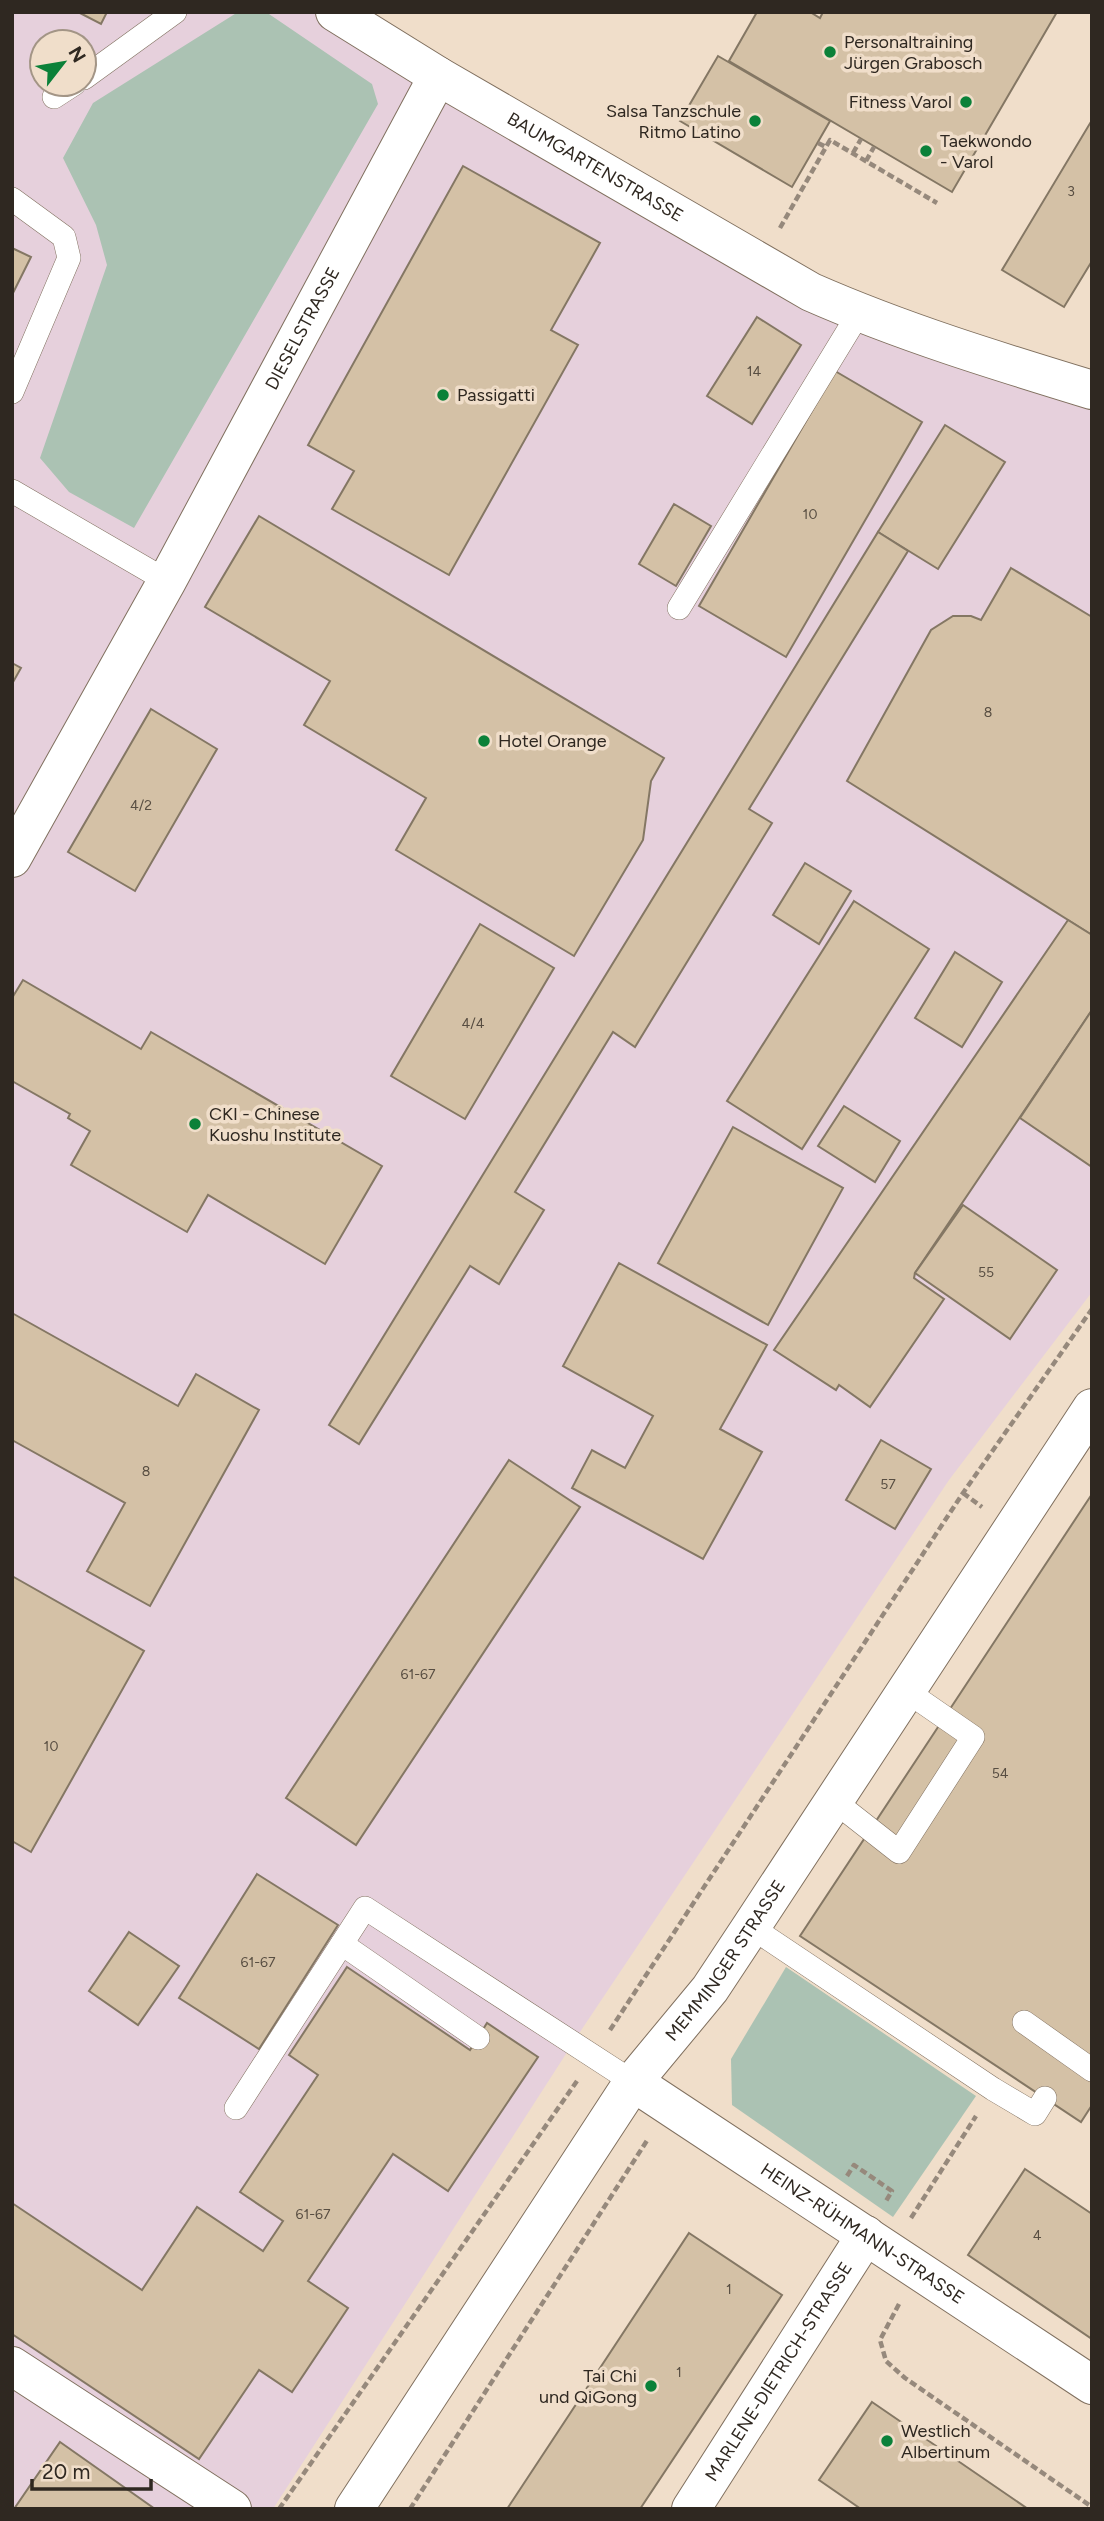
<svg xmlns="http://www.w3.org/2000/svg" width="1104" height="2521" font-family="Figtree,sans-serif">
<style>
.industrial{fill:#e6d0dc;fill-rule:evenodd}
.green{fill:#abc2b3}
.building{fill:#d4c1a6;stroke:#847764;stroke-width:2}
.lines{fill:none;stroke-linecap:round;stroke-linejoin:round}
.lane-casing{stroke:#80705f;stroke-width:24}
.street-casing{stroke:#80705f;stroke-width:40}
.secondary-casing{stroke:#80705f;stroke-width:40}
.path{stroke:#96897c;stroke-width:4.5;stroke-dasharray:7 3.5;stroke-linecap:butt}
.lane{stroke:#fff;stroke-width:23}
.street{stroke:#fff;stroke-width:38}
.secondary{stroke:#fff;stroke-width:38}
.poi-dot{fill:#0b8139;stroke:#f0deca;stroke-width:2.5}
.labels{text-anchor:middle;stroke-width:7;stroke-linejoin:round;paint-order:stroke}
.number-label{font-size:14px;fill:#584e42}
.poi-label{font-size:18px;fill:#2f2821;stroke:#f0deca;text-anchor:start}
.street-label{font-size:18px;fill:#2f2821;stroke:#f0deca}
</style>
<rect width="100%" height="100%" fill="#f0deca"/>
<path class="industrial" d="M 12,12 L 335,12 L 811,292 L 1092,390 L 1092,1292 L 949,1480 L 582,2029 L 273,2509 L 12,2509 ZM 42,42 L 84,42 L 84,84 L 42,84 Z"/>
<g class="green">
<polygon points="238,12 266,12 372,84 378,104 134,528 69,492 40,458 107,265 96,225 63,158 93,103"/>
<polygon points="786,1967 976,2096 893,2217 732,2105 731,2059"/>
</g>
<g class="building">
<polygon points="78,12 107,12 101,24"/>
<polygon points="757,12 810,12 820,18 823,12 1057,12 952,192 729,61"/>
<polygon points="718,56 830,121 792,187 680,121"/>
<polygon points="1092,120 1092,261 1064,307 1002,270"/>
<polygon points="463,166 600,243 551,330 578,345 449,575 332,509 354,471 308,445"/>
<polygon points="12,248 31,257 12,295"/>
<polygon points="757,317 801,345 752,424 707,396"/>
<polygon points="835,371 922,422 786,657 699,606"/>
<polygon points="945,425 1005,462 938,569 878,532"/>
<polygon points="674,504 711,526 676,586 639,564"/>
<polygon points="259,516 664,758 651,781 643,840 574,956 396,850 426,798 304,725 330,681 205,607"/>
<polygon points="878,532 908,551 749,809 772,823 635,1047 613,1032 515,1192 544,1210 499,1284 470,1266 359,1444 329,1425"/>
<polygon points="1011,568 1092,617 1092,935 847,781 931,630 953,616 971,616 981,620"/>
<polygon points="12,663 21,668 12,684"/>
<polygon points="151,709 217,749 135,891 68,852"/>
<polygon points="805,863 851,891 819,944 773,915"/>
<polygon points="854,901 929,949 802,1149 727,1101"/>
<polygon points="1068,920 1092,935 1092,1010 915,1273 914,1278 944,1299 870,1407 839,1385 836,1390 774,1350"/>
<polygon points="480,924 554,968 465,1119 391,1076"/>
<polygon points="955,952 1002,982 962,1047 915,1018"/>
<polygon points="23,980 141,1049 151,1032 382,1166 325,1264 208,1195 187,1232 71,1165 90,1131 68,1118 70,1114 12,1081 12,998"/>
<polygon points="1092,1010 1092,1167 1020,1118"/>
<polygon points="844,1106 900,1141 875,1182 818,1146"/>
<polygon points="733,1127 843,1188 768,1325 658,1263"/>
<polygon points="963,1205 1057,1270 1010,1339 915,1273"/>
<polygon points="619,1263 767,1345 720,1429 762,1452 703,1559 572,1488 592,1450 625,1468 653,1416 563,1366"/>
<polygon points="12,1313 178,1406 196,1374 259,1410 150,1606 87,1571 125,1503 12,1440"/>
<polygon points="881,1440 931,1469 895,1529 846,1500"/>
<polygon points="509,1460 580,1507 356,1845 286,1798"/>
<polygon points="1092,1494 1092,2105 1081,2122 800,1936"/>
<polygon points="12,1576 144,1651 31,1852 12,1841"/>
<polygon points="257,1874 338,1925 259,2049 179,1998"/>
<polygon points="129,1932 179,1966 138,2025 89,1991"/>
<polygon points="347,1967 470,2050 487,2023 538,2057 448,2191 393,2154 308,2281 348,2308 292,2392 259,2370 199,2459 12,2334 12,2203 142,2290 197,2207 263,2251 283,2221 240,2192 318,2075 289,2055"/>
<polygon points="1025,2169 1092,2214 1092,2339 968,2255"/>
<polygon points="689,2233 782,2295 640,2509 507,2509"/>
<polygon points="872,2402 1028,2509 861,2509 819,2480"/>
<polygon points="60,2442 155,2509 14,2509"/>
</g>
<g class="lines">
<g class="lane-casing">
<g id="lane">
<polyline points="84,78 175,12"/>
<polyline points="54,97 74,84"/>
<polyline points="12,199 64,237 69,258 12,392"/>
<polyline points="12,491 167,581"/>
<polyline points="679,608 859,313"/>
<polyline points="834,1801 899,1852 973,1737 905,1690"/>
<polyline points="751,1927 993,2089 1035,2114 1045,2098"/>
<polyline points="342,1944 478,2038"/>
<polyline points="1024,2022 1092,2070"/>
<polyline points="236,2108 365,1908 633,2082"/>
</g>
</g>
<g class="street-casing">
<g id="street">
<path id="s1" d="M 335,12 L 438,76 L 811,292 C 902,332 997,361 1092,390"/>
<path id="s2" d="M 12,858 L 167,581 L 438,76"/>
<path id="s3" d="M 633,2082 L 1092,2385"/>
<polyline points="12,2366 232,2509"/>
<path id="s4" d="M 691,2509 L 866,2235"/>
</g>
</g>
<g class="secondary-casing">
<g id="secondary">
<path id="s5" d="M 354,2509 L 633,2082 L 710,1989 L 751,1927 L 1092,1408"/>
</g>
</g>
<g class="path">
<polyline points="818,143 826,147"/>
<polyline points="853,153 861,139"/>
<polyline points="866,161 874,147"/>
<polyline points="780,228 830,140 937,203"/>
<polyline points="963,1493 982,1507"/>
<polyline points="610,2030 963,1493 1092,1309"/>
<polyline points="847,2176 854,2165 892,2191 886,2201"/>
<polyline points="911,2218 976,2116"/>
<polyline points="899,2304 880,2340 886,2361 905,2378 1092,2507"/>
<polyline points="279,2509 577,2081"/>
<polyline points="410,2509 648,2139"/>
</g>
<use href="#lane" class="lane"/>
<use href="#street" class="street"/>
<use href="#secondary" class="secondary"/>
</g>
<g class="poi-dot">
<circle cx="830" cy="52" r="7"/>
<circle cx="966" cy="102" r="7"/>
<circle cx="755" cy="121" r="7"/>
<circle cx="926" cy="151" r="7"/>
<circle cx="443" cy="395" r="7"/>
<circle cx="484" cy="741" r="7"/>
<circle cx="195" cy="1124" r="7"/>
<circle cx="651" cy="2386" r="7"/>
<circle cx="887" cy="2441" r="7"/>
</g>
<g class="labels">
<g class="number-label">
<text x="1071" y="196">3</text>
<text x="754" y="376">14</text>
<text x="810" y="519">10</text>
<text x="988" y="717">8</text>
<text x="141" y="810">4/2</text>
<text x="473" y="1028">4/4</text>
<text x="986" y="1277">55</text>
<text x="146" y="1476">8</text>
<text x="888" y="1489">57</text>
<text x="418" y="1679">61-67</text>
<text x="51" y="1751">10</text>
<text x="1000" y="1778">54</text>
<text x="258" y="1967">61-67</text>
<text x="313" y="2219">61-67</text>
<text x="1037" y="2240">4</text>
<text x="729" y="2294">1</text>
<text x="679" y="2377">1</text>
</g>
<g class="poi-label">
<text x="844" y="48">Personaltraining<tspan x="844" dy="21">Jürgen Grabosch</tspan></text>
<text x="952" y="108" text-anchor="end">Fitness Varol</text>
<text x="741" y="117" text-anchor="end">Salsa Tanzschule<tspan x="741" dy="21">Ritmo Latino</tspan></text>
<text x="940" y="147">Taekwondo<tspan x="940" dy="21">- Varol</tspan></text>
<text x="457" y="401">Passigatti</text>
<text x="498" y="747">Hotel Orange</text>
<text x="209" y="1120">CKI - Chinese<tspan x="209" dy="21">Kuoshu Institute</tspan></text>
<text x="637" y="2382" text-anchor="end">Tai Chi<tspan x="637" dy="21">und QiGong</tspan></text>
<text x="901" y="2437">Westlich<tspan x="901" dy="21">Albertinum</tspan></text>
</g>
<g class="street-label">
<text dy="6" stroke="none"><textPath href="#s1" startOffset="303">BAUMGARTENSTRASSE</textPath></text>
<text dy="6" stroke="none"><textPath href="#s2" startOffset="604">DIESELSTRASSE</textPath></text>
<text dy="6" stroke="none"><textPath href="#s5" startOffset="663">MEMMINGER STRASSE</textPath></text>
<text dy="6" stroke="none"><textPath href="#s3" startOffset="275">HEINZ-RÜHMANN-STRASSE</textPath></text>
<text dy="6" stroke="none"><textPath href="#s4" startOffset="163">MARLENE-DIETRICH-STRASSE</textPath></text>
</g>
</g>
<rect width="1104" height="2521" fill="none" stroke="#2f2821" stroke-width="28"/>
<g transform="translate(63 63) rotate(59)"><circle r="33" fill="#f0deca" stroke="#a39586" stroke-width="2"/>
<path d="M0-5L12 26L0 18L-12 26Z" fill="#0b8139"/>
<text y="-10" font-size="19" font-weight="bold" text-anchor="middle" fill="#2f2821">N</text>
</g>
<path d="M32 2479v10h119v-10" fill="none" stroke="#2f2821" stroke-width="3.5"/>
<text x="42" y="2479" font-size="21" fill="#2f2821" stroke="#f0deca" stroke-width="5" paint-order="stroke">20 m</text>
</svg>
